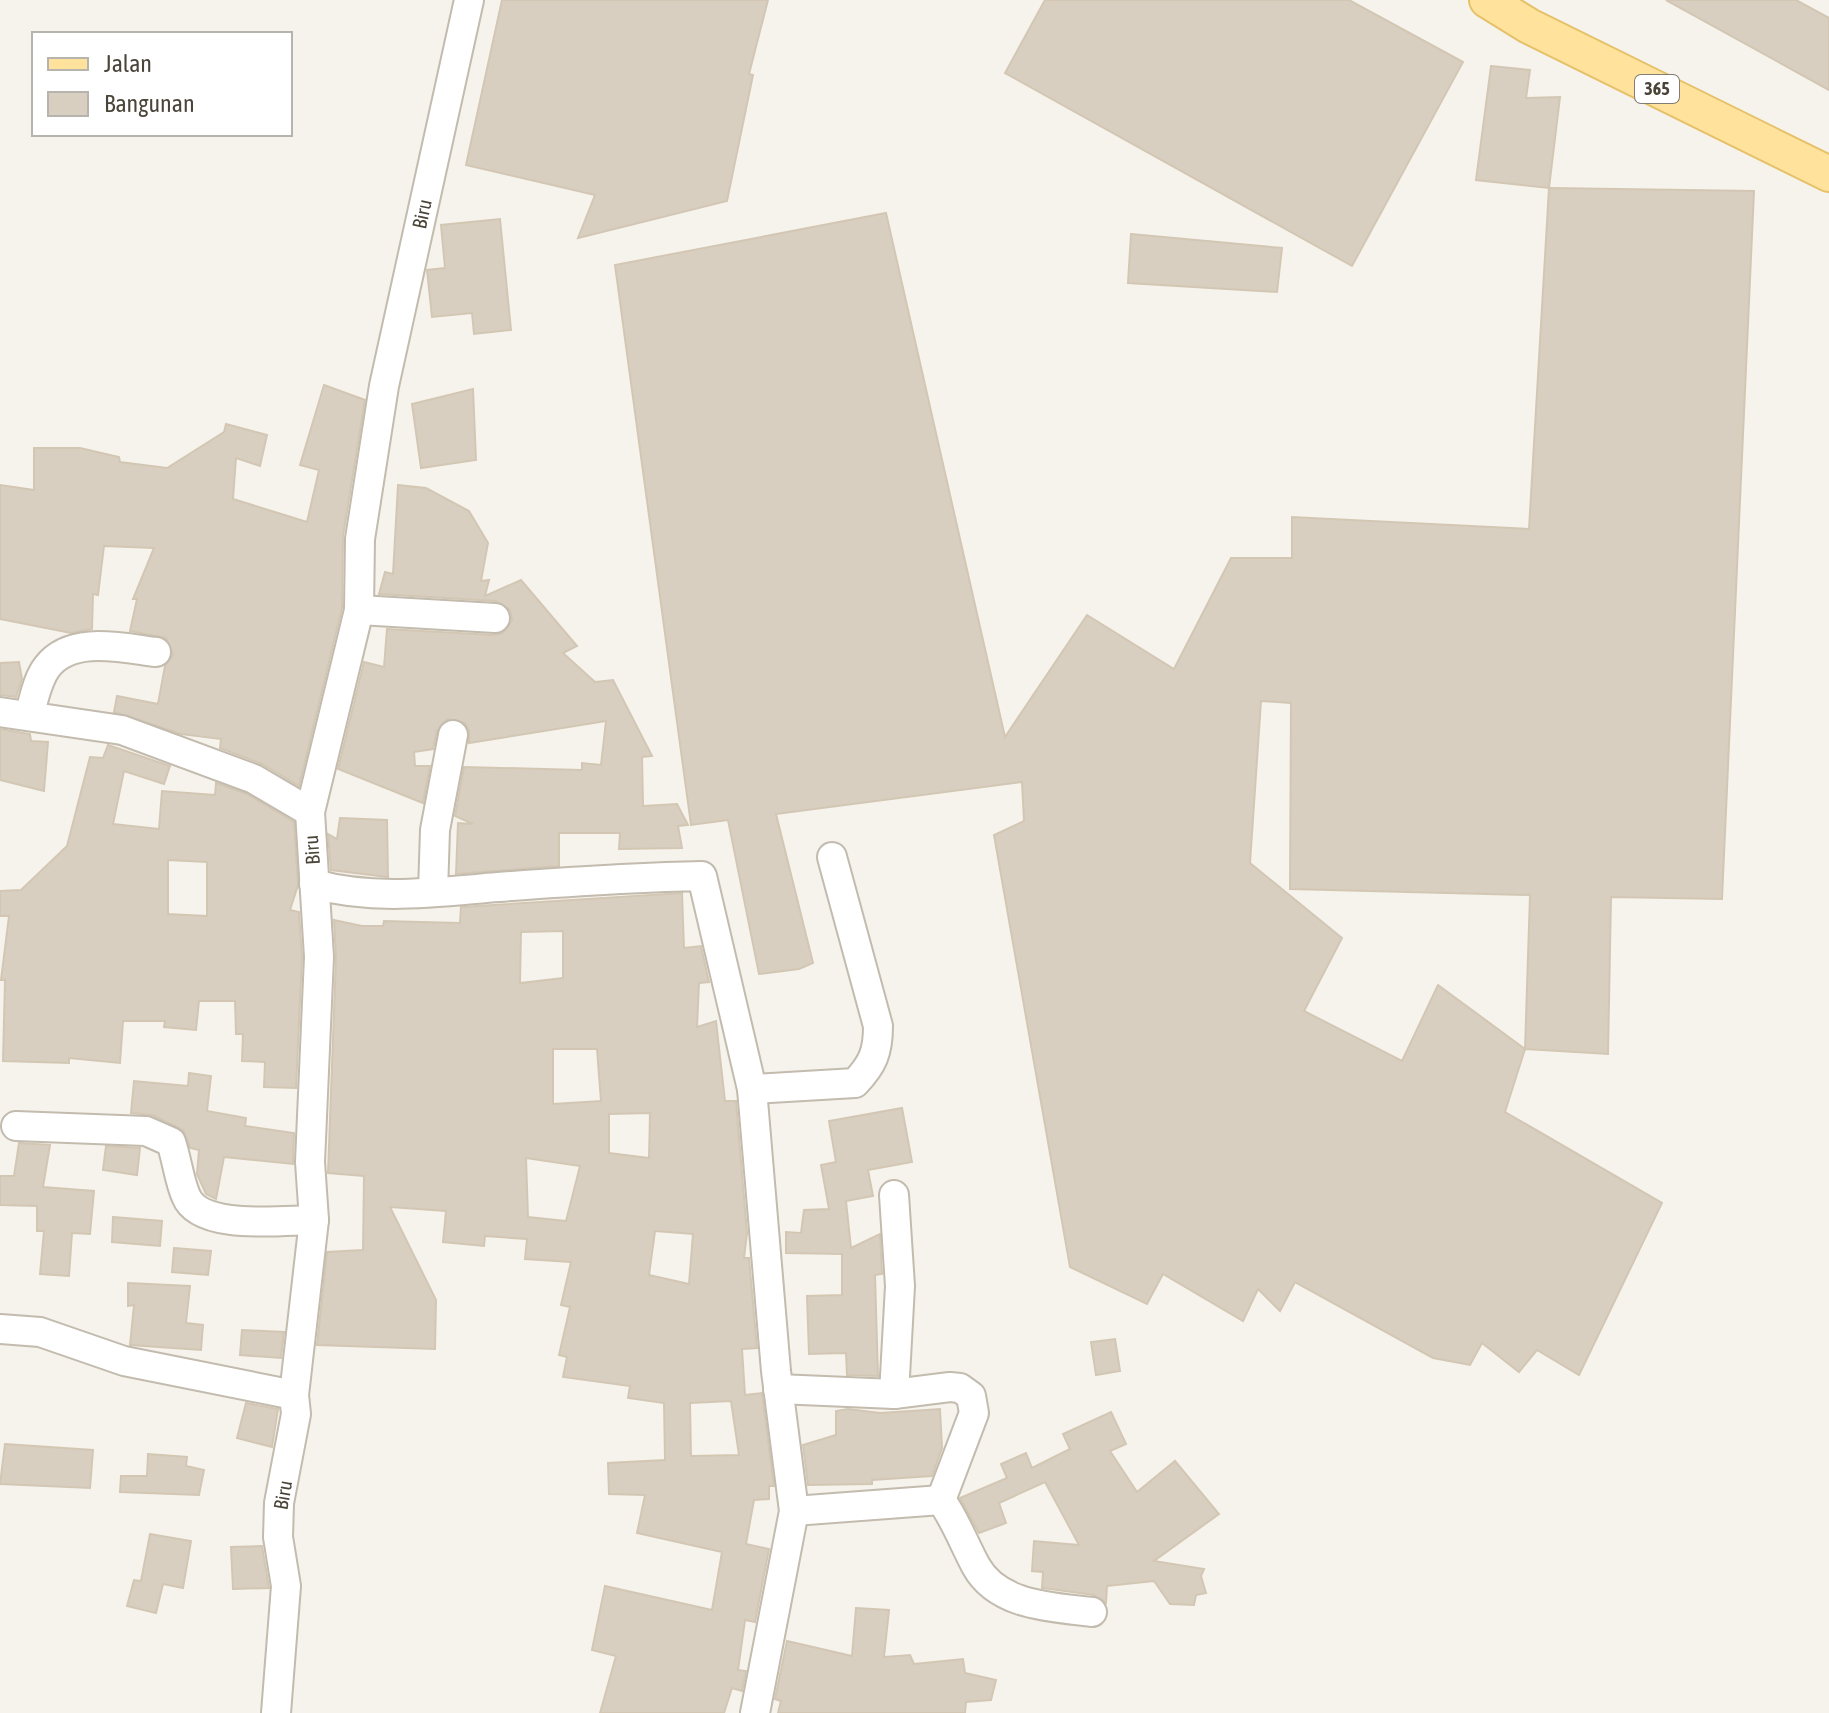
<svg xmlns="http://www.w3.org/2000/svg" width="1829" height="1713" font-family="'Asap Condensed',sans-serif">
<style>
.building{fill:#d8cfc1;stroke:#d3c7b4;stroke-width:2;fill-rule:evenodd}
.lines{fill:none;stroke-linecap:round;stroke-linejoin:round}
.minor-casing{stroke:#c2bbae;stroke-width:32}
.major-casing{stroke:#e6c16a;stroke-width:38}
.minor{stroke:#fff;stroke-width:28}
.major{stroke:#ffe39c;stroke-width:34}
.labels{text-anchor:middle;stroke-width:6;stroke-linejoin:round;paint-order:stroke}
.shield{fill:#fff;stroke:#817c74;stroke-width:2}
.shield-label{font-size:18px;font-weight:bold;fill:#4b4439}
.street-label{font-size:20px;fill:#4b4439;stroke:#fff}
</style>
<rect width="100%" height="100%" fill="#f6f3ec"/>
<g class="building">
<polygon points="502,0 768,0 749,74 753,75 727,201 578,238 595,195 466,165"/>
<polygon points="1045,0 1349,0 1463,62 1352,266 1005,73"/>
<polygon points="1666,0 1796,0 1829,18 1829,90"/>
<polygon points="1491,66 1530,70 1526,98 1560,97 1549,188 1476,180"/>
<path d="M 1549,188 L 1754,191 L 1722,899 L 1611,897 L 1608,1054 L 1525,1049 L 1505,1112 L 1662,1203 L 1579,1375 L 1537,1350 L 1519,1372 L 1482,1343 L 1470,1365 L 1433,1358 L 1295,1282 L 1280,1311 L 1258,1289 L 1243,1321 L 1163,1274 L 1147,1304 L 1070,1267 L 994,835 L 1024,821 L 1022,782 L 776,814 L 813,963 L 799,969 L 759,974 L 728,820 L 691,825 L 615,265 L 886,213 L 1005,737 L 1087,615 L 1174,669 L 1231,558 L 1292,558 L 1292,517 L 1529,529 ZM 1261,701 L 1291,703 L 1290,889 L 1530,895 L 1525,1049 L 1438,985 L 1402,1061 L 1304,1011 L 1342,938 L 1250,863 Z"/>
<polygon points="500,219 511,330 474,334 472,313 432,317 427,270 445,268 441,225"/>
<polygon points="1131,234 1282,248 1277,292 1128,283"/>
<polygon points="324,385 365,400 343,536 342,608 299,786 262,764 220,748 221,739 181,734 114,712 117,696 158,704 165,666 173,655 166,638 130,631 137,599 133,599 154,548 104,546 98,595 93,594 92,629 71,633 0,619 0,485 34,490 34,448 80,448 119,457 120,462 167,468 224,432 226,424 267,435 260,466 236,458 233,499 307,522 319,470 300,465"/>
<polygon points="473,389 476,460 421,468 412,404"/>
<polygon points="398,485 426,488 469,511 488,543 481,581 489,580 485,596 521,580 577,646 563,653 595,682 613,680 652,756 642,757 643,806 677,804 688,825 678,826 682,848 619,849 620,833 559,833 559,866 456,874 458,823 473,824 455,816 464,767 582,770 582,763 601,765 606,721 469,743 469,730 465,723 447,719 437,731 433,749 414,752 415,766 430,766 423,803 338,769 364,662 384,667 387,629 494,635 503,633 512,620 510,610 496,601 379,594 385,572 393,574"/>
<polygon points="19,662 22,679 16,697 0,695 0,663"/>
<polygon points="0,729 30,734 31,741 48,742 44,791 0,780"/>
<path d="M 108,745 L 170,766 L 164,784 L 124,771 L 113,824 L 159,829 L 162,791 L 215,795 L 216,783 L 247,794 L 294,822 L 298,885 L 290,910 L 299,912 L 302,957 L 296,1088 L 264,1087 L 265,1062 L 242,1061 L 243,1034 L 236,1034 L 235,1001 L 199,1001 L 196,1030 L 164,1027 L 165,1021 L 123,1021 L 120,1063 L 69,1058 L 69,1063 L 3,1061 L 5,980 L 1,980 L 9,916 L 0,916 L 0,891 L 21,890 L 67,846 L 90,757 L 103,758 ZM 168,860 L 207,862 L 207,916 L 168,914 Z"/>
<polygon points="340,818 387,820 388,877 331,870 328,834 337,839"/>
<path d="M 682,893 L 684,948 L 701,946 L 709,982 L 699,983 L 697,1027 L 716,1021 L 725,1101 L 736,1101 L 747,1233 L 744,1258 L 749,1258 L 757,1348 L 742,1349 L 745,1395 L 762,1393 L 774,1486 L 769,1486 L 769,1499 L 754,1500 L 746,1544 L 769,1549 L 755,1622 L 745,1620 L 738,1670 L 746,1671 L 742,1691 L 732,1688 L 724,1713 L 600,1713 L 616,1656 L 592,1650 L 605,1586 L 712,1610 L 722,1552 L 637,1533 L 645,1495 L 609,1494 L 608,1463 L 665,1460 L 664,1403 L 628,1398 L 630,1386 L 563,1377 L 567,1357 L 559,1355 L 570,1307 L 561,1305 L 571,1262 L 525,1259 L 527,1239 L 485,1236 L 484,1246 L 443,1242 L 446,1211 L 390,1207 L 436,1300 L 435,1349 L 317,1345 L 327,1252 L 363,1250 L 364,1176 L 328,1173 L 336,958 L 334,920 L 362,926 L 383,926 L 384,921 L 460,923 L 461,907 ZM 563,931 L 563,978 L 520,983 L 521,932 ZM 553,1049 L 597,1049 L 601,1101 L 553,1104 ZM 650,1113 L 649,1158 L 609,1153 L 609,1114 ZM 526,1158 L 580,1166 L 566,1221 L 528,1217 ZM 655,1231 L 693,1234 L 689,1284 L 649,1275 ZM 731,1401 L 739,1455 L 691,1456 L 690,1403 Z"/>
<polygon points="189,1073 211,1076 207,1111 246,1118 245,1126 294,1133 293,1164 224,1157 216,1199 206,1194 197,1174 199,1150 190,1148 183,1130 152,1115 131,1113 134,1081 188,1086"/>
<polygon points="902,1108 912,1162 868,1170 873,1196 846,1201 851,1248 880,1234 882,1274 875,1275 878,1376 847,1375 846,1353 809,1354 807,1296 842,1295 842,1254 786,1253 786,1232 801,1233 804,1210 829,1209 821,1165 836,1162 829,1121"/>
<polygon points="19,1143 50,1145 43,1187 94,1191 90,1234 72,1233 69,1276 40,1274 44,1231 37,1231 37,1206 0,1205 0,1176 14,1176"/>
<polygon points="106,1146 140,1148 137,1175 103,1170"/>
<polygon points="113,1217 162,1221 160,1246 112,1242"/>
<polygon points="174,1248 211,1251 208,1275 172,1272"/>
<polygon points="128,1283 190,1286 186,1323 203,1325 201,1350 130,1345 134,1305 128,1306"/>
<polygon points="242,1330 284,1332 281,1358 240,1355"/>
<polygon points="1115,1339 1120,1371 1096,1375 1091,1342"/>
<polygon points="246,1403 278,1409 272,1447 237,1438"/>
<polygon points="848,1409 880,1413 940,1409 942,1448 932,1476 872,1480 872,1484 808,1485 803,1445 836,1435 836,1411"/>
<polygon points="1111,1412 1126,1444 1110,1451 1137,1492 1175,1461 1219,1514 1154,1561 1204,1569 1201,1576 1206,1593 1196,1595 1194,1605 1170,1604 1154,1581 1107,1586 1106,1603 1094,1595 1042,1588 1043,1572 1032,1571 1034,1541 1079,1545 1045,1482 999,1503 1006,1523 979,1533 960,1498 1007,1478 1001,1464 1026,1453 1032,1468 1070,1449 1063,1434"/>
<polygon points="5,1444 93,1450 90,1488 0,1484"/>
<polygon points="148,1454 187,1457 186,1466 204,1470 199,1495 120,1492 121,1476 147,1476"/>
<polygon points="150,1534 191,1541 183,1588 163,1584 156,1613 127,1606 134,1580 141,1581"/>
<polygon points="262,1546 269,1588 233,1589 231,1547"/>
<polygon points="856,1608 889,1610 884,1657 910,1655 914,1664 963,1659 965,1673 996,1680 991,1700 966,1702 965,1713 778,1713 781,1701 775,1699 787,1641 852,1656"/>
</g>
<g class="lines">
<g class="minor-casing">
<g id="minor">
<polyline points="359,610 495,618"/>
<polyline points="0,712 122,730 254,779 310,812"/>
<path d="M 29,715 C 34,700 37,680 47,667 C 71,635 123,648 156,652"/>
<path d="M 314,884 C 374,901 437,892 498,887 C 566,882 634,877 702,876 L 752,1089 L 776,1371 L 794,1511 L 755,1713"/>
<polyline points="433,892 435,830 453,735"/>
<path d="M 752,1089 L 855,1083 C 873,1064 878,1052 878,1026 L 832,857"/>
<path d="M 16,1126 L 146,1131 L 171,1142 C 177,1160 179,1180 186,1196 C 200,1231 282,1220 314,1220"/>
<polyline points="894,1195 900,1286 894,1394"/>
<polyline points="0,1329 40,1332 124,1361 294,1395"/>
<polyline points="778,1389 894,1394 950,1387 960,1388 971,1396 974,1413 941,1500"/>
<path d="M 794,1511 L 941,1500 C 956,1521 964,1544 976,1566 C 998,1606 1052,1607 1092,1612"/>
<polyline points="276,1713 286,1586 278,1537 279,1503 296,1414 294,1395 314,1220 310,1162 319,957 310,812 359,610 360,539 384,386 469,0"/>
</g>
</g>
<g class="major-casing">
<polyline id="major" points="1487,0 1529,26 1829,174"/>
</g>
<use href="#minor" class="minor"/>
<use href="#major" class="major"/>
</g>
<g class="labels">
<rect class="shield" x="1635" y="75" width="44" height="28" rx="6"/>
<g class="shield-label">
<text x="1657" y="95">365</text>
</g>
<g class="street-label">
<text transform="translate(422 214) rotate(-78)" y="7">Biru</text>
<text transform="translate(312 850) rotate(-94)" y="7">Biru</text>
<text transform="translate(283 1495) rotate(-80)" y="7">Biru</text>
</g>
</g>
<rect x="32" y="32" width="260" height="104" fill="#ffffff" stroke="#b7b4b0" stroke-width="2"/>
<rect x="48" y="58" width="40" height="12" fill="#ffe39c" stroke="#b7b4b0" stroke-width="2"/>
<text x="104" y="72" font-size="24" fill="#4b4439">Jalan</text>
<rect x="48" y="92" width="40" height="24" fill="#d8cfc1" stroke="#b7b4b0" stroke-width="2"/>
<text x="104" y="112" font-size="24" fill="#4b4439">Bangunan</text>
</svg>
